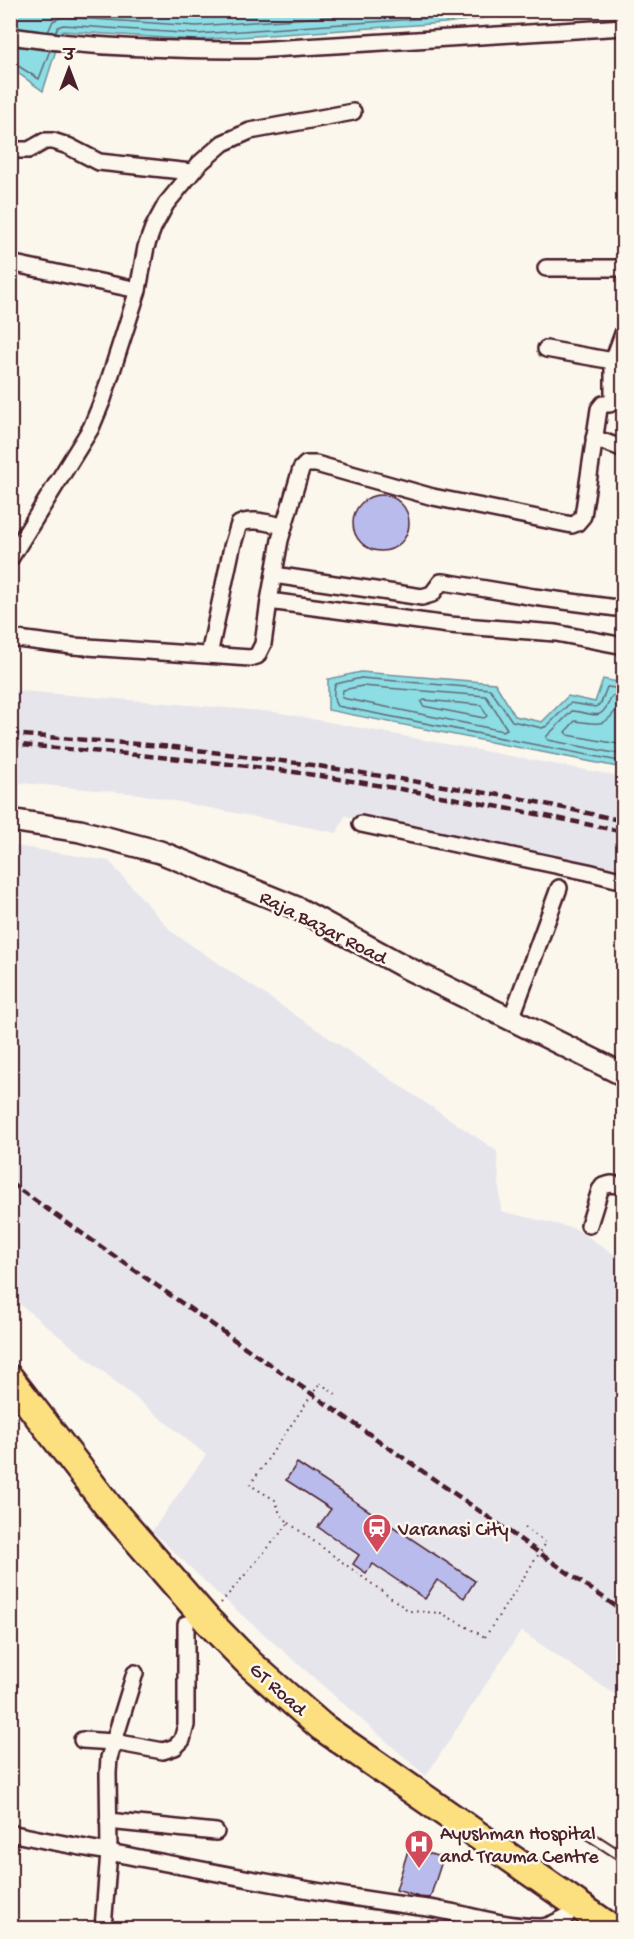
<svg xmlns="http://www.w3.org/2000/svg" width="634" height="1939" font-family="'Gochi Hand','Playpen Sans Deva',sans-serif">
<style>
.built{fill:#e7e5ec}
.water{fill:#8cdde4;stroke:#72919a;stroke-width:1.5}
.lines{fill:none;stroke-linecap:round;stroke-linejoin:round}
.shore{stroke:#646b75;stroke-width:1.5}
.building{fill:#b9bbec;stroke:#4a1f2b;stroke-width:1.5}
.lane-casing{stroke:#4a1f2b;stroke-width:12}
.street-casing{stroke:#4a1f2b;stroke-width:20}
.secondary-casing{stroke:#4a1f2b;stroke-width:26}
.highway-casing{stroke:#4a1f2b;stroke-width:32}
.path{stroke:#4a1f2b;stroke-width:2;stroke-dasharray:1.5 4.5;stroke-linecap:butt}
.lane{stroke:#fbf7ec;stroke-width:8}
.street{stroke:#fbf7ec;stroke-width:15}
.secondary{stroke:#fbf7ec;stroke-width:21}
.highway{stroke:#fce080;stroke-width:27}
.rail{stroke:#4a1f2b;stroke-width:4.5;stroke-dasharray:9 4.5;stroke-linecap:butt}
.path-bridge{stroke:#4a1f2b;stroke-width:2;stroke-dasharray:1.5 4.5;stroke-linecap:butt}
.labels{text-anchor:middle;stroke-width:5;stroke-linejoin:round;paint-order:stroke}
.street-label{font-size:20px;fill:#4a1f2b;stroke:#fbf7ec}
.poi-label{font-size:20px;fill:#4a1f2b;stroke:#fbf7ec;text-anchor:start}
</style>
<rect width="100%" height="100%" fill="#fbf7ec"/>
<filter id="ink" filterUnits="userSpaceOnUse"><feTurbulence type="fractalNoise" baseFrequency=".0167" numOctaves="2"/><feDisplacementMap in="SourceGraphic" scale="12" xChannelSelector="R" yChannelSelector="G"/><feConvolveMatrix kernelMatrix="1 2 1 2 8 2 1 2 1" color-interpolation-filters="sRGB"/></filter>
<g filter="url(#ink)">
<g class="built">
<polygon points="10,690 275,712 623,777 623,870 345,816 337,833 139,794 11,782"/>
<polygon points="10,845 109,861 172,932 497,1151 501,1211 576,1229 623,1260 623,1700 521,1631 426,1776 217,1593 152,1531 206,1455 11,1297"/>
</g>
<g class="water">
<polygon points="11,11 539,11 445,23 196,40 62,31 43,91 11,68"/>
<polygon points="361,672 495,683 515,716 542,722 568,696 595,702 603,679 623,683 623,768 328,710 328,679"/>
</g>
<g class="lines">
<g class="shore">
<polyline points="98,10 196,17 292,10"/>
<polyline points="48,32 53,21 62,17 197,26 424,10"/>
<polyline points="55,33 58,27 63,25 197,34 445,17 492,10"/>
<polyline points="10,63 15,64 39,79 50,50"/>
<polygon points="362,686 486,696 507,729 503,731 342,698 343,690"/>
<path d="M 624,689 L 607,687 L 601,703 L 596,707 L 570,703 L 547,726 L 542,728 L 512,721 L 490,689 L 361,678 L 336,684 C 333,688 333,701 337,706 L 624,762"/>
<path d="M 624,696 L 612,696 C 600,724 596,713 572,711 L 546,737 L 548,740 L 624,755"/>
<polygon points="424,700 481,705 487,716 484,718 423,706 421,702"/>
<path d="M 624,705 L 618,706 C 607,728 596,724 575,721 L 565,732 L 568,735 L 624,745"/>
</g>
</g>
<g class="building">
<circle cx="381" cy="523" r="28"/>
<polygon points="297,1463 475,1581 464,1598 437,1580 425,1599 373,1564 366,1573 353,1564 359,1555 318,1527 331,1509 286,1480"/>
<polygon points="409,1847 443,1858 430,1898 419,1897 396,1890"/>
</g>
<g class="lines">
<g class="lane-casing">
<polyline id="lane" points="590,1836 624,1858"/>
</g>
<g class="street-casing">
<g id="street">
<path d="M 10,36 C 91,48 174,50 255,50 L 624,27"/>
<polyline points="10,150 29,150 45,141 53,141 68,146 99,162 191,172"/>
<polyline points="10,263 138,290"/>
<polyline points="546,268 624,268"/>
<polyline points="546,349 613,361"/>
<polyline points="594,438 624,449"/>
<polyline points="10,559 91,428 103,399 138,290 146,247 153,228 166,204 199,164 223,143 250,131 353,112"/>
<polyline points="274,575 422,597 432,594 441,582 444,582 534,597 624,609"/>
<polyline points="269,601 280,540 301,469 306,464 316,464 433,497 572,525 577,523 583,516 599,409 603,404 610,404 613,401 613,361 624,331"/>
<polyline points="10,638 73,646 250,658 257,656 263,644 269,601 449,625 556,633 624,646"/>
<path d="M 209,655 L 232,547 L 239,524 C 252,517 270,524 284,526"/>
<polyline points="361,824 588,872 624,881"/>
<polyline points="511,1019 559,888"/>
<polyline points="589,1225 600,1190 603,1186 611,1184 624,1186"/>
<polyline points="82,1740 114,1742 163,1751 175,1747 182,1740 186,1725 186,1624"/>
<polyline points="108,1821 216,1832"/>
<path d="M 10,1833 C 55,1843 100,1850 145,1859 C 239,1877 333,1896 428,1908 C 465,1913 502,1927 540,1927 C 550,1927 557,1921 566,1917"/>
<polyline points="103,1928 109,1852 108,1773 109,1758 135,1673"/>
</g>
</g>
<g class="secondary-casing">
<polyline id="secondary" points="10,820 80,831 160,852 297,908 405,967 624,1075"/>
</g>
<g class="highway-casing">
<polyline id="highway" points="10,1379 108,1506 207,1620 250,1664 322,1727 611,1928"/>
</g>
<g class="path">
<polyline points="320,1383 337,1395"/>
<polyline points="289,1523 409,1611 441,1613 485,1637"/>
<polyline points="525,1527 546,1543"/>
<polyline points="221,1603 289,1523 280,1514 275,1500 250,1485"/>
</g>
<use href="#lane" class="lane"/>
<use href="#street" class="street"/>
<use href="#secondary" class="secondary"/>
<use href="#highway" class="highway"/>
<g class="rail">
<polyline points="10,734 174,747 312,765 518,798 624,821"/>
<path d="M 10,744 C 112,753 214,760 314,775 C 418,791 521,810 624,832"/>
<polyline points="10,1183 624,1612"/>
</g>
<g class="path-bridge">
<polyline points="250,1485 320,1383"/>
<polyline points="485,1637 546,1543"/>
</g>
</g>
</g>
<defs>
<g id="station-pin" transform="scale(1.5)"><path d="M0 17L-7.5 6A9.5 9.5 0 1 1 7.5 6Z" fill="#d1495b" stroke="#fbf7ec"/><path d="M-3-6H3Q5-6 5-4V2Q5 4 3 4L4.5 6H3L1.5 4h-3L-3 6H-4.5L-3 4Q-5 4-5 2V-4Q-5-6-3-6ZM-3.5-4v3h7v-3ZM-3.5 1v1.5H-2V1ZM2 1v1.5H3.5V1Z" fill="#fff"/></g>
<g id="hospital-pin" transform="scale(1.5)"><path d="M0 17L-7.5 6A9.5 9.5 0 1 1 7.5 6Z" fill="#d1495b" stroke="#fbf7ec"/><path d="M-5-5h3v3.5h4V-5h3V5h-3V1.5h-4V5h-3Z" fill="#fff"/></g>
</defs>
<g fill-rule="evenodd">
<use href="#station-pin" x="377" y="1528"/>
<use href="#hospital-pin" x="419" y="1844"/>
</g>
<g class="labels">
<g class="street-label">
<text transform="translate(324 926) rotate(27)" y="7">Raja Bazar Road</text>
<text transform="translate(279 1688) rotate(42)" y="7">GT Road</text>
</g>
<g class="poi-label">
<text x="398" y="1535">Varanasi City</text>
<text x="440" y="1839">Ayushman Hospital<tspan x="440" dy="23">and Trauma Centre</tspan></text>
</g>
</g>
<rect width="634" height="1939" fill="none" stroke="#fbf7ec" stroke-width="36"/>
<rect x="18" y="18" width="598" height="1903" fill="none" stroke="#4a1f2b" stroke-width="2" filter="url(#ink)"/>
<g transform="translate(69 69)" stroke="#fbf7ec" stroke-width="4.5" paint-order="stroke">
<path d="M0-4.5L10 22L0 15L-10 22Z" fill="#4a1f2b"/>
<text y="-9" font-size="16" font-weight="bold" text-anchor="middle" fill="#4a1f2b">उ</text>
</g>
</svg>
